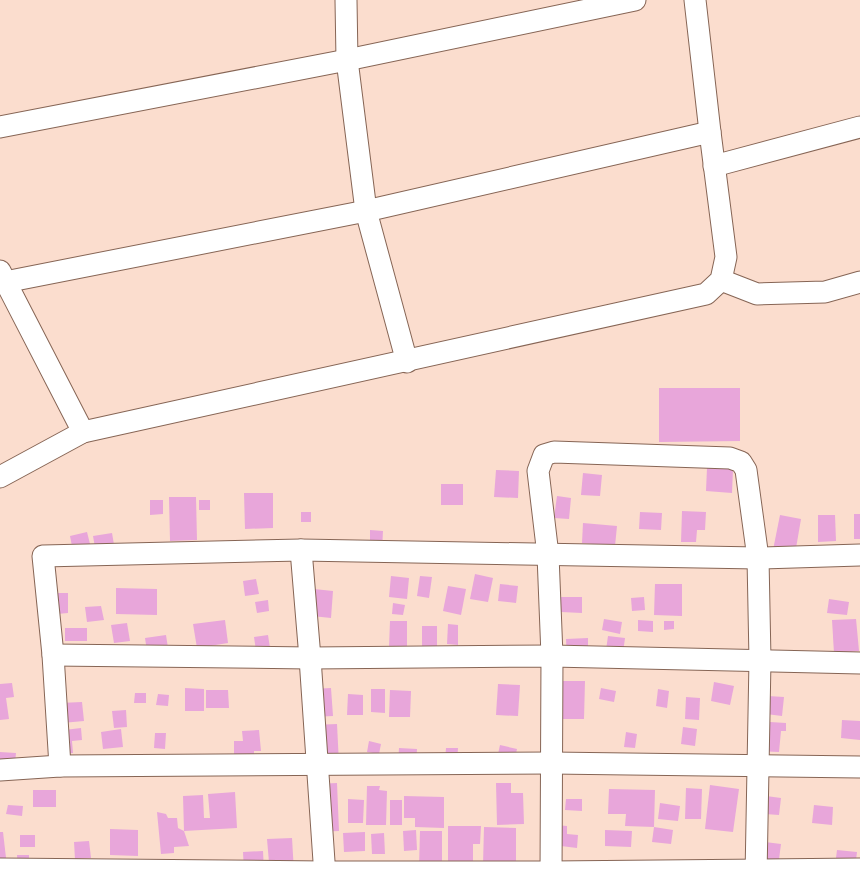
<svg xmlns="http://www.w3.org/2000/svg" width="860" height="876" font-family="'DM Sans',sans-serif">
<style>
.building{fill:#e8a6da}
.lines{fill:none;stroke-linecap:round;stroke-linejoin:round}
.minor-casing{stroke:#866555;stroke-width:23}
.minor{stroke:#fff;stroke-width:21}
</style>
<rect width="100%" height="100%" fill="#fbddce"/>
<g class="building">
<polygon points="659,388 740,388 740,441 659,442"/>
<polygon points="707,468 733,469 732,493 706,491"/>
<polygon points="496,470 519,471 518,498 494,497"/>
<polygon points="583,473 602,475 600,496 581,495"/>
<rect x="441" y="484" width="22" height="21"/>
<polygon points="244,493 273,493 273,528 245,529"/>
<polygon points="557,496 571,498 569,519 554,518"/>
<polygon points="169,497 196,497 197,540 170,541"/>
<polygon points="150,500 163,500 163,514 150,515"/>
<rect x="199" y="500" width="11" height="10"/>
<polygon points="682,511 706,512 705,530 697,530 696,542 681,542"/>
<rect x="301" y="512" width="10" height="10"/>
<polygon points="640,512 662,513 661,530 639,529"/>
<rect x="854" y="514" width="6" height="25"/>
<polygon points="780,515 801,519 795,554 773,550"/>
<polygon points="818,515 835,515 836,541 818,542"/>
<polygon points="583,523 617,526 615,546 582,543"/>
<polygon points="370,530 383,531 382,549 370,549"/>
<polygon points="87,532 92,552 74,556 70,536"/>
<polygon points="112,533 116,556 97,559 93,536"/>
<polygon points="475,574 493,578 488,602 470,599"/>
<polygon points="391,576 409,578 407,599 389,597"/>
<polygon points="420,576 432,577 429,598 417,596"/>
<polygon points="256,579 259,594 245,596 243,581"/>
<polygon points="500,584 518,586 516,603 498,601"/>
<polygon points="655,584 682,584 682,616 654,615"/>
<polygon points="448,586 466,589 461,615 443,611"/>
<polygon points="116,588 157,589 157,615 116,614"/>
<polygon points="314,589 333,591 331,618 312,616"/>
<polygon points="45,593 68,593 68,613 57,614"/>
<polygon points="561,597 582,597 582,613 561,612"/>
<polygon points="644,597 645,610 632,611 631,598"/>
<polygon points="829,599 849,602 847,615 827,613"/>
<polygon points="268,600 269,611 257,613 255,602"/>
<polygon points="393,603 405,605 403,615 392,614"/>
<polygon points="101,606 104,620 87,622 85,607"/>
<polygon points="604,619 622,622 620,634 602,630"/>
<polygon points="856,619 859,651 834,653 832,620"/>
<polygon points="225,620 228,643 197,648 193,624"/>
<polygon points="638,620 653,621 653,632 638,631"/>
<polygon points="390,621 407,621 407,649 389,648"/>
<polygon points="664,621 674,621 674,629 664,630"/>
<polygon points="127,623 130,641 114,643 111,625"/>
<polygon points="448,624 458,625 458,645 447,644"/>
<rect x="422" y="626" width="15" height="26"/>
<rect x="65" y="628" width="22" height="13"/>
<polygon points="166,635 170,661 149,664 145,638"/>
<polygon points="268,635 272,661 258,664 254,637"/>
<polygon points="608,636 625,638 623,653 606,650"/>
<polygon points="588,638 588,657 567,658 566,639"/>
<polygon points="549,681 585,681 584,719 549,719"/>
<polygon points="714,682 734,686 730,705 711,701"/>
<polygon points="12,683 14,697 6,698 9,719 0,720 0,684"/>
<polygon points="498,684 520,685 518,716 496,715"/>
<polygon points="185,688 204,689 204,711 185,711"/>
<polygon points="331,688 333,716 313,717 311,689"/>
<polygon points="601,688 616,691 614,702 599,699"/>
<polygon points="371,689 385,689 385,713 371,712"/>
<polygon points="658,689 669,691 667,708 656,706"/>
<polygon points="206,690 228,690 229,708 206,708"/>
<polygon points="390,690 411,691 410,717 389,717"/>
<polygon points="135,693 146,693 146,703 134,703"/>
<polygon points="158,694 169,695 168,706 156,705"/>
<polygon points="348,694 363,695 363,715 347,715"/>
<polygon points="768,696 784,697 782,716 766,714"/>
<polygon points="686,697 700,698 699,720 685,719"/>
<polygon points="82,702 84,721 62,723 60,703"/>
<polygon points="126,710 127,727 114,728 112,711"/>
<polygon points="842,720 860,721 860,740 841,738"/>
<polygon points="756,721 786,723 786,731 781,731 779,752 754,751"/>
<polygon points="337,724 339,764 314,765 312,725"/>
<polygon points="683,727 697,729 695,746 681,744"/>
<polygon points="81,728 82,740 72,741 73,753 58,754 56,731"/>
<polygon points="121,729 123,747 103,749 101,732"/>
<polygon points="259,730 261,751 254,751 254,766 234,766 234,741 243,741 242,731"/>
<polygon points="626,732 637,734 635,748 624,747"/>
<polygon points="155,733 166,733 165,749 154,748"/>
<polygon points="369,741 381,744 379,754 367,752"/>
<polygon points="500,745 517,749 513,767 496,763"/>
<polygon points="399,748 417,749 416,764 398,763"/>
<polygon points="446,748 458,748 457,762 445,761"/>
<polygon points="0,752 16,753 15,763 0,762"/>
<polygon points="337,783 339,831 317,832 315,784"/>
<polygon points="496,783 511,783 511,793 523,793 524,824 497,825"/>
<polygon points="710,785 739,789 733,832 705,829"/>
<polygon points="367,786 380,786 379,790 387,791 386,825 366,825"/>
<polygon points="686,788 702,789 701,819 685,819"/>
<polygon points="609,789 655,790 654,827 625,826 626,814 608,814"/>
<rect x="33" y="790" width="23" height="17"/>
<polygon points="235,792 237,828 184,831 189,846 174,847 174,853 161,854 157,812 166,814 168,818 177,818 178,828 184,831 183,796 203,795 204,818 210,818 208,794"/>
<polygon points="404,796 444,797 444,828 415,827 415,818 404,818"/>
<polygon points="766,796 781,798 779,815 765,814"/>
<polygon points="348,799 364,800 363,823 348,823"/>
<polygon points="566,799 582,799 582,811 565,810"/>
<rect x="390" y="800" width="12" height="25"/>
<polygon points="660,803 680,806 678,821 658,819"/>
<polygon points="8,805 23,806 22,816 6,814"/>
<polygon points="814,805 833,807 832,825 812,823"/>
<polygon points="555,825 567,826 567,834 578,835 577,848 553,845"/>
<polygon points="448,826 481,826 480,844 473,844 473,862 448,862"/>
<polygon points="484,827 516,828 516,865 483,865"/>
<polygon points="654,827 673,830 671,844 652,842"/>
<polygon points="110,829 138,830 138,856 110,855"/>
<polygon points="416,830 417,850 404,851 403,831"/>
<polygon points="605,830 632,831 631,847 605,846"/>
<polygon points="420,831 442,831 442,868 419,868"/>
<polygon points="0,832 3,832 8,875 0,876"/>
<polygon points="365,832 365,851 344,852 343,833"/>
<polygon points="384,833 385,854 372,854 371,834"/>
<rect x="20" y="835" width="15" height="12"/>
<polygon points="292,838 294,872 270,874 267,839"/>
<polygon points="89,841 91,858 75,859 74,842"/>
<polygon points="765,842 781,844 778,867 762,865"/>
<polygon points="837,850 857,852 855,868 835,866"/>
<polygon points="263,851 264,871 244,872 243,852"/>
<polygon points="17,855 29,855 29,872 18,872"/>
</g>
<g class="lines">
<g class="minor-casing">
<g id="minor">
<polyline points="346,0 347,60 366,211 407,362"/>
<polyline points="0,127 347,60 635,0"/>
<polyline points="714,166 860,127"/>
<polyline points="0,271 83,432"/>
<polyline points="721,280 757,294 825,292 860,282"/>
<polyline points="5,282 366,211 710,132"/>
<polyline points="0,477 83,432 706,294 721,280 726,257 710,132 695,0"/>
<polyline points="301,550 310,658 325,876"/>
<polyline points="53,655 310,658 552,656 860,663"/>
<polyline points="60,766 53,655 43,556 301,550 758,558 860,555"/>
<polyline points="0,770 60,766 551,763 860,767"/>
<polyline points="0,869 324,872 551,872 860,869"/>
<polyline points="551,876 552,656 548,555 538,471 544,455 554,452 730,458 741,462 746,470 758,558 760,660 756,876"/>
</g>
</g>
<use href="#minor" class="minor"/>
</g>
</svg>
